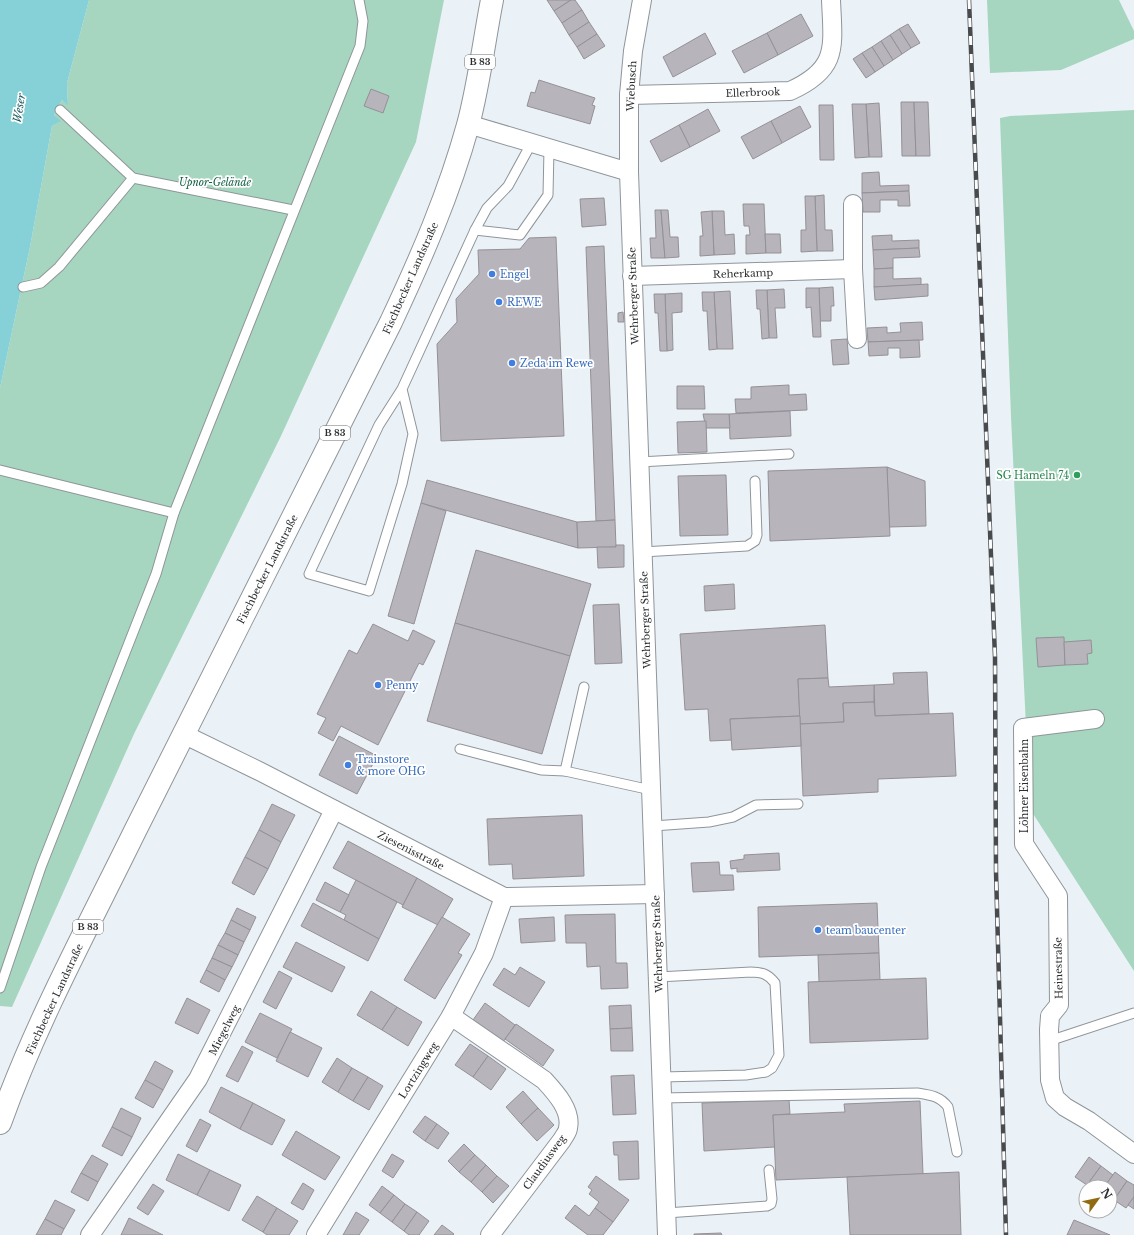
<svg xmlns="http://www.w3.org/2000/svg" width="1134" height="1235" font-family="'Libre Baskerville',serif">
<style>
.green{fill:#a6d6bf}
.water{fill:#85d1d7}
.building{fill:#b8b4bb;stroke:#949097}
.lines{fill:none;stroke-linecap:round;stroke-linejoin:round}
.lane-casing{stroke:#8f959a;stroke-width:11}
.street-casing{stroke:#8f959a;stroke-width:20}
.primary-casing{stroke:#8f959a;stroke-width:24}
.lane{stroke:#fff;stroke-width:9}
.street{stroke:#fff;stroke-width:18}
.primary{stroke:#fff;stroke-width:22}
.rail-casing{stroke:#484b4e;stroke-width:4.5}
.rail{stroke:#fefefe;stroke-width:3;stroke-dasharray:9;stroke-linecap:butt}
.shop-dot{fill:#3f7fe0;stroke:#fefefe;stroke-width:1.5}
.leisure-dot{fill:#2e9e5b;stroke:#fefefe;stroke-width:1.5}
.labels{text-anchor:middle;stroke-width:3.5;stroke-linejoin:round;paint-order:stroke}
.shield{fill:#fefefe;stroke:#6a6c6e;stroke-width:1}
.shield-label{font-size:9px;font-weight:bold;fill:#2b2e30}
.street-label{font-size:10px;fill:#2b2e30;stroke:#fefefe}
.park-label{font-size:10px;font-style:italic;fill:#115e43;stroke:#fefefe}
.shop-label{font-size:10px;fill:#366cbe;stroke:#fefefe;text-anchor:start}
.leisure-label{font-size:10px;fill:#27864d;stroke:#fefefe;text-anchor:end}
.water-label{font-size:11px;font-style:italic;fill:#1b5b60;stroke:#fefefe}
</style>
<rect width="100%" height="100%" fill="#ebf2f7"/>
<g class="green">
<polygon points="89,0 444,0 416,142 281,436 134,734 12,1007 0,1006 0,388 30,247 52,126 60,121 54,115 62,100 68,104 67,83"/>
<polygon points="987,0 1119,0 1134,31 1134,39 1061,70 990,73"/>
<polygon points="1134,110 1134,971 1030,809 1011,417 1000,118 1010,116"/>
</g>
<polygon class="water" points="0,0 89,0 67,83 68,105 62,100 54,115 61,121 52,126 30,247 0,388"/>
<g class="building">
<polygon points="547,0 571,0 554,11"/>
<polygon points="571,0 575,0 582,10 562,23 554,11"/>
<polygon points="582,10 589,22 569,35 562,23"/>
<polygon points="801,14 813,36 778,55 767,33"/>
<polygon points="589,22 597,34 577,47 569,35"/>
<polygon points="908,24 920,43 911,48 899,29"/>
<polygon points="899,29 911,48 902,54 890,35"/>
<polygon points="705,33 716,54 673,77 663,57"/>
<polygon points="767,33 778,55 744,73 732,51"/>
<polygon points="597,34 605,46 584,59 577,47"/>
<polygon points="890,35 902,54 893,60 881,41"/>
<polygon points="881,41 893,60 884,66 872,47"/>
<polygon points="872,47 884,66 875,72 862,53"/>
<polygon points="862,53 875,72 866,78 853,59"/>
<polygon points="539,80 595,98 592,105 595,106 590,124 527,106 531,92 535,93"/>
<polygon points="371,89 389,96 383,113 364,106"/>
<polygon points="901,102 914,102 916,156 902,156"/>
<polygon points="914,102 928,102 930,156 916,156"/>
<polygon points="879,103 882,157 869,157 866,104"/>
<polygon points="852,104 866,104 869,157 855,158"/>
<polygon points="819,105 833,105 834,160 820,160"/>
<polygon points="800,106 811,127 782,143 771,121"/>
<polygon points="708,109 720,131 690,147 679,125"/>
<polygon points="771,121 782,143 753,159 741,137"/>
<polygon points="679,125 690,147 661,162 650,141"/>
<polygon points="879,172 880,186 909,185 909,191 862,193 862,173"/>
<polygon points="909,191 910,206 898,206 898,200 880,200 880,212 863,212 862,193"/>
<polygon points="824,195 825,230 832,230 833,251 817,251 815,196"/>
<polygon points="805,196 815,196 817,251 801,252 801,230 806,230"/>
<polygon points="604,198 606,225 582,227 580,199"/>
<polygon points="743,204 764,204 766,253 746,254 746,235 750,235 749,226 744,226"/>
<polygon points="655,210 661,210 665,258 651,258 650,238 656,238"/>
<polygon points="661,210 668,210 670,237 678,237 679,257 665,258"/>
<polygon points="712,211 724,211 725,235 734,234 735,254 714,255"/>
<polygon points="712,211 714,255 700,256 700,236 703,236 701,212"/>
<polygon points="765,234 780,234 781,253 766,253"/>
<polygon points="892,235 892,241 919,240 919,248 873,250 872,236"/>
<polygon points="556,237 564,436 441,441 437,344 457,322 456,299 479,274 478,250 520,249 529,238"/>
<polygon points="604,246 615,520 596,521 586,247"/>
<polygon points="919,248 920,257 893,258 893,268 874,269 873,250"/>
<polygon points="893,268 893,279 921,278 921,285 874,287 874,269"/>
<polygon points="928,284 928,296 875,300 874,287"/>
<polygon points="833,287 834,306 831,306 831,321 820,321 819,288"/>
<polygon points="806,288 819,288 821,337 813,337 811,307 806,308"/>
<polygon points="784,289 785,308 775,308 777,338 769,338 767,290"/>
<polygon points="756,290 767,290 769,338 762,339 760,309 757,309"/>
<polygon points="730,291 733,349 717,349 714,292"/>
<polygon points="702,292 714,292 717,349 709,350 707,311 703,311"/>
<polygon points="682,293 682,312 672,313 673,350 667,351 665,294"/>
<polygon points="654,294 665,294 667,351 660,351 658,313 655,313"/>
<polygon points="623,312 624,322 618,322 618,313"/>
<polygon points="922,322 923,340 868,342 867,328 887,327 887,333 901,332 900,323"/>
<polygon points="847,339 849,364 833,365 831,340"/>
<polygon points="919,340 920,357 900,358 900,348 888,348 888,355 869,356 868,342"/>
<polygon points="789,385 789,395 806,394 807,410 736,413 735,399 751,399 751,387"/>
<polygon points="677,386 704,386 705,409 677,409"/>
<polygon points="790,411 791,436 730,439 729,414"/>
<polygon points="703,414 729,414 730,428 706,428"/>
<polygon points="706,421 707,452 678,453 677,422"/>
<polygon points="887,467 925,481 926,526 889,527"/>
<polygon points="887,467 890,536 770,541 768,471"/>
<polygon points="726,475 728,535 680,536 678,476"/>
<polygon points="427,480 577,522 578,548 421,503"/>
<polygon points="421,503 446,511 414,624 388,616"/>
<polygon points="615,520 616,547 578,548 577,522"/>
<polygon points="616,545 624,545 624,567 598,568 597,547 616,547"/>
<polygon points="476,550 591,584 570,656 455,623"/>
<polygon points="734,584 735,609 705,611 704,586"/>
<polygon points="619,604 622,663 595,664 593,605"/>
<polygon points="455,623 570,656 542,754 427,721"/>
<polygon points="373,624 408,641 413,630 435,641 423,665 419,663 378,745 341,726 333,741 318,733 326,718 317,714 349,650 357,654"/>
<polygon points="825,625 828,678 798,679 800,716 730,719 732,740 710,741 708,709 685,710 680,634"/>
<polygon points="1064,637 1065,665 1038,667 1036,638"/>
<polygon points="1091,640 1092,653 1087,654 1088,664 1065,665 1064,642"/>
<polygon points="927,672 929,714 875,716 874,685 894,684 893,673"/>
<polygon points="828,678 829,687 874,685 874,702 843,703 844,722 800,724 798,679"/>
<polygon points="874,702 875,716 953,713 956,776 878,779 878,792 803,796 800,724 844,722 843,703"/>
<polygon points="800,716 801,746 732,750 730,719"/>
<polygon points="339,736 377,756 357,794 319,775"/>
<polygon points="272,804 295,815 281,842 259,830"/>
<polygon points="582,815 584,876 513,879 512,864 489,865 487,819"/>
<polygon points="259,830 281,842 268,869 245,857"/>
<polygon points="348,841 417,878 403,905 333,868"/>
<polygon points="779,853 780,870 737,872 737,868 731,869 730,861 744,859 744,855"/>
<polygon points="245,857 268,869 254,895 232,883"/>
<polygon points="719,862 720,875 733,875 734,890 693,892 691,863"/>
<polygon points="417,878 453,899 438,925 402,907"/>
<polygon points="356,880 397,902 379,939 344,920 346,915 340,912"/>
<polygon points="325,882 349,895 340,912 316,900"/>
<polygon points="313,903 379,939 368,961 301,926"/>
<polygon points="877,903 879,953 759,957 758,907"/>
<polygon points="237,908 256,917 250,930 231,920"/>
<polygon points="615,914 616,963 627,963 628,988 601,989 600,966 587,967 586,943 566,943 565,915"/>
<polygon points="442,917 470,934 458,953 462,955 435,999 404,980"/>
<polygon points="554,917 555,941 521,943 519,919"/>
<polygon points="231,920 250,930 244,942 225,933"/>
<polygon points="225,933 244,942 238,955 218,945"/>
<polygon points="296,942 345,967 332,992 283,967"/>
<polygon points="218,945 238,955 232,967 212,958"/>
<polygon points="879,953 880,980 819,982 818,955"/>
<polygon points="212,958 232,967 225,980 206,970"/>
<polygon points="520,967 545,982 529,1007 493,985 504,968 515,975"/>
<polygon points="206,970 225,980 219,992 200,982"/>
<polygon points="279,971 292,978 276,1009 263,1002"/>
<polygon points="926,978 928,1039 810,1043 808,982"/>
<polygon points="371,991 397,1007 382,1030 357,1015"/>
<polygon points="187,998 210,1010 198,1034 175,1023"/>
<polygon points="485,1003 515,1025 503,1042 473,1020"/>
<polygon points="631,1005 632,1028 610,1029 609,1006"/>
<polygon points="397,1007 422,1022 408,1046 382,1030"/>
<polygon points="260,1013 292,1029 277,1058 245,1042"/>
<polygon points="516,1024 554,1050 543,1066 505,1039"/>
<polygon points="632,1028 633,1051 611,1051 610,1029"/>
<polygon points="290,1032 322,1048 308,1077 276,1061"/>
<polygon points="470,1044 488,1056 473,1077 455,1065"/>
<polygon points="242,1046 253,1052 238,1082 226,1076"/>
<polygon points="488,1056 506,1069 491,1090 473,1077"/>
<polygon points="337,1058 352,1068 338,1092 322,1082"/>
<polygon points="155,1061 173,1071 163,1090 145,1080"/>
<polygon points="352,1068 368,1077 353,1101 338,1092"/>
<polygon points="634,1075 636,1114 613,1115 611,1076"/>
<polygon points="368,1077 383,1086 369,1110 353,1101"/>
<polygon points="145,1080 163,1090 153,1108 135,1098"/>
<polygon points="221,1087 253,1103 240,1129 209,1112"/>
<polygon points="523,1091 538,1108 521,1124 506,1107"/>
<polygon points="789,1100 790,1114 773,1115 775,1147 704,1151 702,1103"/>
<polygon points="920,1101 923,1174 776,1180 773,1115 845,1112 844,1104"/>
<polygon points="253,1103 285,1120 272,1145 240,1129"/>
<polygon points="121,1108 141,1118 132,1137 112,1127"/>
<polygon points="538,1108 554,1125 537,1141 521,1124"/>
<polygon points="425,1116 437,1124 425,1141 413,1132"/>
<polygon points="200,1119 211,1125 197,1152 186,1146"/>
<polygon points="437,1124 449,1133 438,1149 425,1141"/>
<polygon points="112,1127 132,1137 122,1156 102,1146"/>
<polygon points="296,1131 340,1157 325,1180 282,1155"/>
<polygon points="638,1141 639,1179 619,1180 618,1155 614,1155 613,1142"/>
<polygon points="464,1144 475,1155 459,1172 448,1161"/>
<polygon points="178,1154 210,1170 197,1195 166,1180"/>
<polygon points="392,1154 404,1161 393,1178 382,1171"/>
<polygon points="92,1155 108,1164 98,1182 81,1173"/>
<polygon points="475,1155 486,1165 471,1182 459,1172"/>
<polygon points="1089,1157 1101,1166 1087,1185 1075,1177"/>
<polygon points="486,1165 497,1176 482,1192 471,1182"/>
<polygon points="1101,1166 1113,1175 1104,1187 1089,1187 1087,1185"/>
<polygon points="210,1170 241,1185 229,1211 197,1195"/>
<polygon points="959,1172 961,1235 850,1235 847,1177"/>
<polygon points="1115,1172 1127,1181 1114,1200 1110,1197 1110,1187 1104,1187"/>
<polygon points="81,1173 98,1182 88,1201 71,1192"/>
<polygon points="497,1176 509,1186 493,1203 482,1192"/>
<polygon points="596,1176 629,1200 613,1222 595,1208 599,1202 589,1194 592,1190 588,1187"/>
<polygon points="1127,1181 1134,1185 1134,1197 1126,1208 1114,1200"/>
<polygon points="303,1183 314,1190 303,1210 291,1203"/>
<polygon points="153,1184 164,1191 148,1215 137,1208"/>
<polygon points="382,1186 394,1195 380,1213 369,1205"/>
<polygon points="394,1195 405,1204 392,1222 380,1213"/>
<polygon points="257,1196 277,1208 263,1232 242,1220"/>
<polygon points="1134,1197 1134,1209 1128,1205"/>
<polygon points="55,1200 75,1210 64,1229 45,1219"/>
<polygon points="405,1204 417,1212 404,1231 392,1222"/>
<polygon points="575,1205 589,1216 595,1208 613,1222 603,1235 588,1235 565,1218"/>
<polygon points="277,1208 298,1221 289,1235 267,1235 263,1232"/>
<polygon points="356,1212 369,1220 359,1235 343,1235"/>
<polygon points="417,1212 429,1221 419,1235 409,1235 404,1231"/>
<polygon points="129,1218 163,1235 121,1235"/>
<polygon points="45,1219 64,1229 61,1235 36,1235"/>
<polygon points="1074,1220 1110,1235 1067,1235"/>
<polygon points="442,1225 454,1234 453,1235 434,1235"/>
<polygon points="721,1233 722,1235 694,1235 694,1234"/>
</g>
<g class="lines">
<g class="lane-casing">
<g id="lane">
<polyline points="60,110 133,178 293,210"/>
<polyline points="531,144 508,186 487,208 475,230 520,235 548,195 549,149"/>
<polyline points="23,287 41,283 59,267 133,178"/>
<polyline points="402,389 413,434 402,484 369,591 309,574 379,425 402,389 475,230"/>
<polyline points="639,462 789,454"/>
<polyline points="0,470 174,513"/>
<polyline points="642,552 747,546 755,541 757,535 755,481"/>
<polyline points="460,749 541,770 565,771 651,790"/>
<polyline points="565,771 584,687"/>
<polyline points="653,826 709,822 733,817 756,805 798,804"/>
<path d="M 658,977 L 751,972 C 762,972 768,974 775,983 L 779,1055 L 772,1068 L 766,1072 L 746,1075 L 662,1077"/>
<polyline points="0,988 41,867 156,574 174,513 360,46 363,21 359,0"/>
<polyline points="1049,1041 1134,1013"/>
<path d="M 662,1098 L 917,1093 C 930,1095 940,1096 948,1107 L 957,1152"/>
<polyline points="666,1213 767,1206 771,1204 772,1199 769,1170"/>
</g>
</g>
<g class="street-casing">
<g id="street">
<polyline points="642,0 633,51 629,95 629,172 667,1235"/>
<path d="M 629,95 L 790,91 C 839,69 833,47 831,0"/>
<polyline points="468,124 629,172"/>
<polyline points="853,204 853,269 857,339"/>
<polyline points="632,276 853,269"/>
<polyline points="1095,719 1023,728 1024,844 1058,896 1059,1005 1050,1016 1049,1030 1050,1080 1055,1098 1065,1107 1089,1121 1134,1154"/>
<polyline points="183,734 261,772 504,897 655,894"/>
<path d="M 451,1016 L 544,1080 C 555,1092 572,1110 568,1128 C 568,1132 564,1136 562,1140 L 490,1235"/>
<polyline points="90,1235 198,1079 334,810"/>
<polyline points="316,1235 451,1016 484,953 504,897"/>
</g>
</g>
<g class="primary-casing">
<path id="primary" d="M 0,1123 C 36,1022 88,927 135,831 C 219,661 306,492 391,322 C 421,258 449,194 468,125 C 479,84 484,41 492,0"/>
</g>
<use href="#lane" class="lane"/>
<use href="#street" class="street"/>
<use href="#primary" class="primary"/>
<g class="rail-casing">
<polyline id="rail" points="969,0 995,657 996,872 1006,1235"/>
</g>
<use href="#rail" class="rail"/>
</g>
<g class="shop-dot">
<circle cx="492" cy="274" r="4"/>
<circle cx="499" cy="302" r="4"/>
<circle cx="512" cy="363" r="4"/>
<circle cx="378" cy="685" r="4"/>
<circle cx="348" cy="765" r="4"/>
<circle cx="818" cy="930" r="4"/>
</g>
<circle class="leisure-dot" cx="1077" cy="475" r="4"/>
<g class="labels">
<g class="shield">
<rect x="465" y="55" width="30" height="14" rx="3"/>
<rect x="320" y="426" width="30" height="14" rx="3"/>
<rect x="73" y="920" width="30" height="14" rx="3"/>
</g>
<g class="shield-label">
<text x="480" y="65">B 83</text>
<text x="335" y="436">B 83</text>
<text x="88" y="930">B 83</text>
</g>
<g class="street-label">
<text transform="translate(631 86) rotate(-87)" y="4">Wiebusch</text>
<text transform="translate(753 92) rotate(-2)" y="4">Ellerbrook</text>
<text transform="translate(743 273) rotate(-2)" y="4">Reherkamp</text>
<text transform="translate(410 278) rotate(-66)" y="4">Fischbecker Landstraße</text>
<text transform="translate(633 296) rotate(-92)" y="4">Wehrberger Straße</text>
<text transform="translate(267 569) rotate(-63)" y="4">Fischbecker Landstraße</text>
<text transform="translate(645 620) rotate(-92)" y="4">Wehrberger Straße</text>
<text transform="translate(1024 786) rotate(-90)" y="4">Löhner Eisenbahn</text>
<text transform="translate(411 850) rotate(27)" y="4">Ziesenisstraße</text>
<text transform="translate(657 944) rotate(-92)" y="4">Wehrberger Straße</text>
<text transform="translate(1058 968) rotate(-91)" y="4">Heinestraße</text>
<text transform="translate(54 999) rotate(-65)" y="4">Fischbecker Landstraße</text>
<text transform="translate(224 1030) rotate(-63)" y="4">Miegelweg</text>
<text transform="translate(418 1070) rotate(-58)" y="4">Lortzingweg</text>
<text transform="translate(544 1162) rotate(-54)" y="4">Claudiusweg</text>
</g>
<g class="park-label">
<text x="215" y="186">Upnor-Gelände</text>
</g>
<g class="shop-label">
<text x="500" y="278">Engel</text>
<text x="507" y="306">REWE</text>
<text x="520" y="367">Zeda im Rewe</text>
<text x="386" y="689">Penny</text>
<text x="356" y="763">Trainstore<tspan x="356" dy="12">&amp; more OHG</tspan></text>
<text x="826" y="934">team baucenter</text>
</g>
<g class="leisure-label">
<text x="1069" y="479">SG Hameln 74</text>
</g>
<g class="water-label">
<text transform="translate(19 108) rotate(-80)" y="4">Weser</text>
</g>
</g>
<g transform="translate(1098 1199) rotate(57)"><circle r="19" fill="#fefefe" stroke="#aaabac"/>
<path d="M0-3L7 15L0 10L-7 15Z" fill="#906b11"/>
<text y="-6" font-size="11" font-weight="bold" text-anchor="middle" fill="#2b2e30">N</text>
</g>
</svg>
